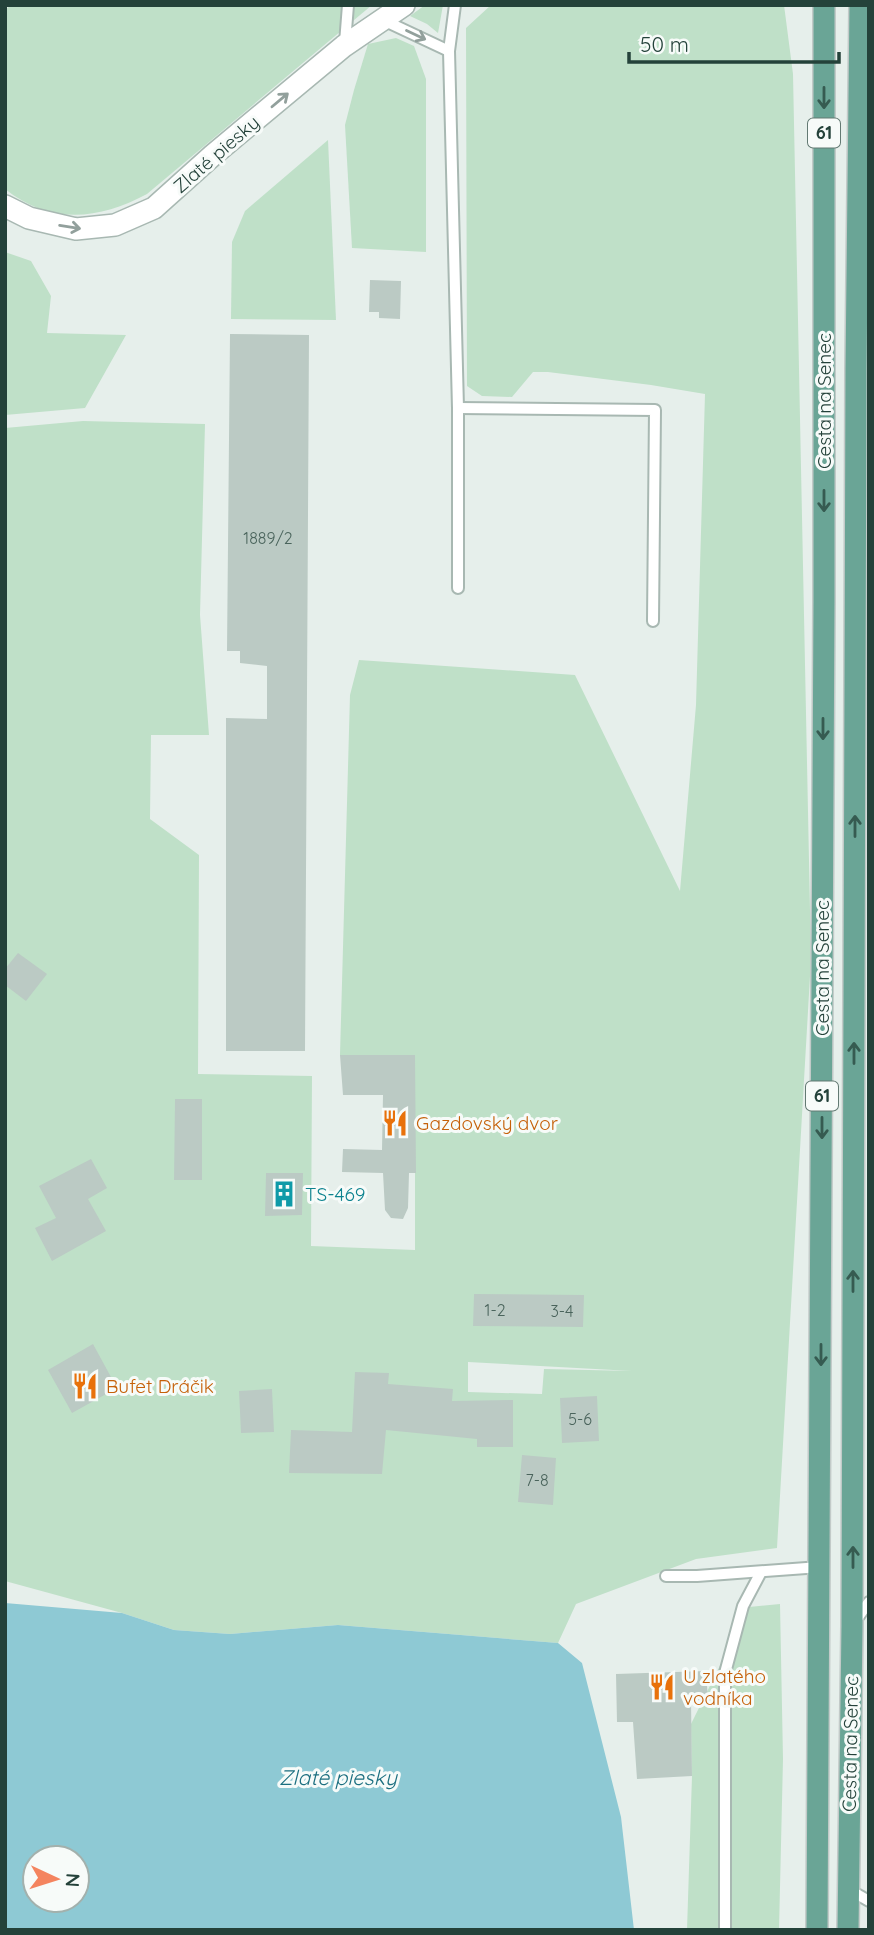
<svg xmlns="http://www.w3.org/2000/svg" width="874" height="1935" font-family="Quicksand,sans-serif">
<style>
.green{fill:#bfe0c8;fill-rule:evenodd}
.water{fill:#8ec9d4;fill-rule:evenodd}
.building{fill:#bbcac4}
.lines{fill:none;stroke-linecap:round;stroke-linejoin:round}
.lane-casing{stroke:#a8b8b2;stroke-width:14}
.street-casing{stroke:#a8b8b2;stroke-width:24}
.primary-casing{stroke:#c2cac8;stroke-width:24}
.lane{stroke:#fff;stroke-width:10}
.street{stroke:#fff;stroke-width:21}
.primary{stroke:#6aa596;stroke-width:21}
.oneway{stroke:#92a09c}
.oneway2{stroke:#365b51}
.labels{text-anchor:middle;stroke-width:6;stroke-linejoin:round;paint-order:stroke}
.number-label{font-size:16px;fill:#4a645c}
.shield{fill:#f7fbf9;stroke:#637a73;stroke-width:2}
.shield-label{font-size:18px;font-weight:bold;fill:#24423a}
.street-label{font-size:19px;fill:#24423a;stroke:#f7fbf9}
.food-label{font-size:19px;fill:#c56008;stroke:#f7fbf9;text-anchor:start}
.culture-label{font-size:19px;fill:#0d838f;stroke:#f7fbf9;text-anchor:start}
.water-label{font-size:21px;font-style:italic;fill:#1c6f80;stroke:#f7fbf9}
</style>
<rect width="100%" height="100%" fill="#e6efeb"/>
<g class="green">
<path d="M 11,5 L 372,5 L 147,194 C 99,220 50,225 5,189 L 5,10 Z"/>
<polygon points="425,5 443,5 438,33 427,24 410,16"/>
<path d="M 491,5 L 784,5 L 793,74 L 811,959 L 777,1548 L 696,1559 L 576,1604 L 558,1643 L 338,1625 L 230,1634 L 174,1630 L 122,1613 L 5,1581 L 5,428 L 83,421 L 205,424 L 200,615 L 209,735 L 151,735 L 150,819 L 199,855 L 198,1074 L 312,1076 L 311,1246 L 415,1250 L 415,1055 L 340,1055 L 350,695 L 359,660 L 575,675 L 680,891 L 696,705 L 705,394 L 651,385 L 548,372 L 533,372 L 512,397 L 482,396 L 467,386 L 466,28 ZM 468,1362 L 632,1371 L 544,1369 L 542,1394 L 468,1392 Z"/>
<polygon points="396,38 414,46 426,79 426,252 352,248 345,125 354,90 368,44"/>
<polygon points="328,140 336,320 231,319 232,242 245,211"/>
<polygon points="5,252 31,261 51,296 47,333 126,335 85,408 5,415"/>
<polygon points="780,1604 783,1759 779,1930 687,1930 692,1776 691,1724 749,1607"/>
</g>
<path class="water" d="M 5,1603 L 122,1613 L 174,1630 L 230,1634 L 338,1625 L 558,1643 L 582,1663 L 621,1817 L 634,1930 L 5,1930 ZM 35,1858 L 77,1858 L 77,1900 L 35,1900 Z"/>
<g class="building">
<polygon points="370,280 401,281 400,319 379,318 379,312 369,312"/>
<polygon points="230,334 309,335 305,1051 226,1051 226,718 267,719 267,666 240,663 240,651 227,651"/>
<polygon points="18,953 47,974 26,1001 5,985 5,969"/>
<polygon points="340,1055 415,1055 416,1173 409,1173 408,1208 403,1219 391,1218 385,1210 383,1173 342,1172 343,1149 382,1150 383,1095 343,1095"/>
<polygon points="175,1099 202,1099 202,1180 174,1180"/>
<polygon points="91,1159 107,1188 88,1199 106,1231 52,1261 35,1228 56,1218 39,1186"/>
<polygon points="266,1173 303,1173 302,1215 265,1216"/>
<polygon points="474,1294 584,1295 583,1327 473,1326"/>
<polygon points="93,1344 117,1388 72,1413 48,1370"/>
<polygon points="355,1372 389,1373 388,1384 453,1389 452,1401 513,1400 513,1447 477,1447 477,1439 386,1430 382,1474 289,1473 291,1430 352,1432"/>
<polygon points="272,1389 274,1432 241,1433 239,1391"/>
<polygon points="597,1396 599,1441 562,1443 560,1398"/>
<polygon points="522,1455 556,1458 553,1505 518,1502"/>
<polygon points="706,1671 708,1700 691,1700 692,1776 637,1779 633,1722 617,1722 616,1674"/>
</g>
<g class="lines">
<g class="lane-casing">
<g id="lane">
<polyline points="455,5 449,51 458,408 458,588"/>
<polyline points="383,20 449,51"/>
<polyline points="345,43 348,5"/>
<polyline points="458,408 655,410 653,621"/>
<polyline points="666,1576 697,1576 820,1567"/>
<polyline points="856,1620 869,1602"/>
<polyline points="848,1889 869,1901"/>
<polyline points="725,1930 725,1673 743,1606 761,1572"/>
</g>
</g>
<g class="street-casing">
<polyline id="street" points="5,206 29,218 76,229 115,225 154,208 213,155 344,46 404,5"/>
</g>
<g class="primary-casing">
<g id="primary">
<polyline points="817,1930 824,602 824,5"/>
<polyline points="848,1930 852,1626 856,369 860,5"/>
</g>
</g>
<use href="#lane" class="lane"/>
<use href="#street" class="street"/>
<use href="#primary" class="primary"/>
</g>
<defs><path id="oneway-shaft" d="M-6 0H5M1.5-3L5.5 0L1.5 3" fill="none" stroke-width="1.6" stroke-linecap="round" stroke-linejoin="round" transform="scale(1.75)"/></defs>
<g class="oneway">
<use href="#oneway-shaft" transform="translate(416 35) rotate(25)"/>
<use href="#oneway-shaft" transform="translate(280 100) rotate(-40)"/>
<use href="#oneway-shaft" transform="translate(70 227) rotate(9)"/>
</g>
<g class="oneway2">
<use href="#oneway-shaft" transform="translate(824 98) rotate(90)"/>
<use href="#oneway-shaft" transform="translate(824 501) rotate(90)"/>
<use href="#oneway-shaft" transform="translate(823 729) rotate(90)"/>
<use href="#oneway-shaft" transform="translate(855 826) rotate(-90)"/>
<use href="#oneway-shaft" transform="translate(854 1053) rotate(-90)"/>
<use href="#oneway-shaft" transform="translate(822 1128) rotate(90)"/>
<use href="#oneway-shaft" transform="translate(853 1281) rotate(-90)"/>
<use href="#oneway-shaft" transform="translate(821 1355) rotate(90)"/>
<use href="#oneway-shaft" transform="translate(853 1557) rotate(-90)"/>
</g>
<defs>
<g id="restaurant-bare" transform="scale(2.1)"><path d="M-5-6h1v4h1v-4h1v4h1v-4h1v5L-1.5 .5V6h-2V.5L-5-1ZM5-6V6H3V1.5H1.5Q1.5-4 5-6Z" fill="#e8710a" stroke="#f7fbf9" stroke-width="2.5" paint-order="stroke"/></g>
<g id="building-bare" transform="scale(2.1)"><path d="M-4-6H4V6H1V3H-1V6H-4ZM-2.5-4.3h1.7v1.8h-1.7ZM.8-4.3h1.7v1.8H.8ZM-2.5-1h1.7V.8h-1.7ZM.8-1h1.7V.8H.8Z" fill="#0f9aa8" stroke="#f7fbf9" stroke-width="2.5" paint-order="stroke"/></g>
</defs>
<g fill-rule="evenodd">
<use href="#restaurant-bare" x="395" y="1123"/>
<use href="#building-bare" x="284" y="1194"/>
<use href="#restaurant-bare" x="85" y="1386"/>
<use href="#restaurant-bare" x="662" y="1687"/>
</g>
<g class="labels">
<g class="number-label">
<text x="268" y="544">1889/2</text>
<text x="495" y="1316">1-2</text>
<text x="562" y="1317">3-4</text>
<text x="580" y="1425">5-6</text>
<text x="537" y="1486">7-8</text>
</g>
<g class="shield">
<rect x="808" y="118.5" width="32" height="29" rx="5"/>
<rect x="806" y="1081.5" width="32" height="29" rx="5"/>
</g>
<g class="shield-label">
<text x="824" y="139">61</text>
<text x="822" y="1102">61</text>
</g>
<g class="street-label">
<text transform="translate(216 154) rotate(-41)" y="7">Zlaté piesky</text>
<text transform="translate(824 401) rotate(-90)" y="7">Cesta na Senec</text>
<text transform="translate(822 968) rotate(-90)" y="7">Cesta na Senec</text>
<text transform="translate(850 1744) rotate(-89)" y="7">Cesta na Senec</text>
</g>
<g class="food-label">
<text x="416" y="1130">Gazdovský dvor</text>
<text x="106" y="1393">Bufet Dráčik</text>
<text x="683" y="1683">U zlatého<tspan x="683" dy="22">vodníka</tspan></text>
</g>
<g class="culture-label">
<text x="305" y="1201">TS-469</text>
</g>
<g class="water-label">
<text x="338" y="1785">Zlaté piesky</text>
</g>
</g>
<rect width="874" height="1935" fill="none" stroke="#24423a" stroke-width="14"/>
<g transform="translate(56 1879) rotate(94)"><circle r="33" fill="#f7fbf9" stroke="#a3b1ad" stroke-width="2"/>
<path d="M0-5L12 26L0 18L-12 26Z" fill="#f4845f"/>
<text y="-10" font-size="19" font-weight="bold" text-anchor="middle" fill="#24423a">N</text>
</g>
<path d="M629 52v10h210v-10" fill="none" stroke="#24423a" stroke-width="3.5"/>
<text x="640" y="52" font-size="21" fill="#24423a" stroke="#f7fbf9" stroke-width="5" paint-order="stroke">50 m</text>
</svg>
